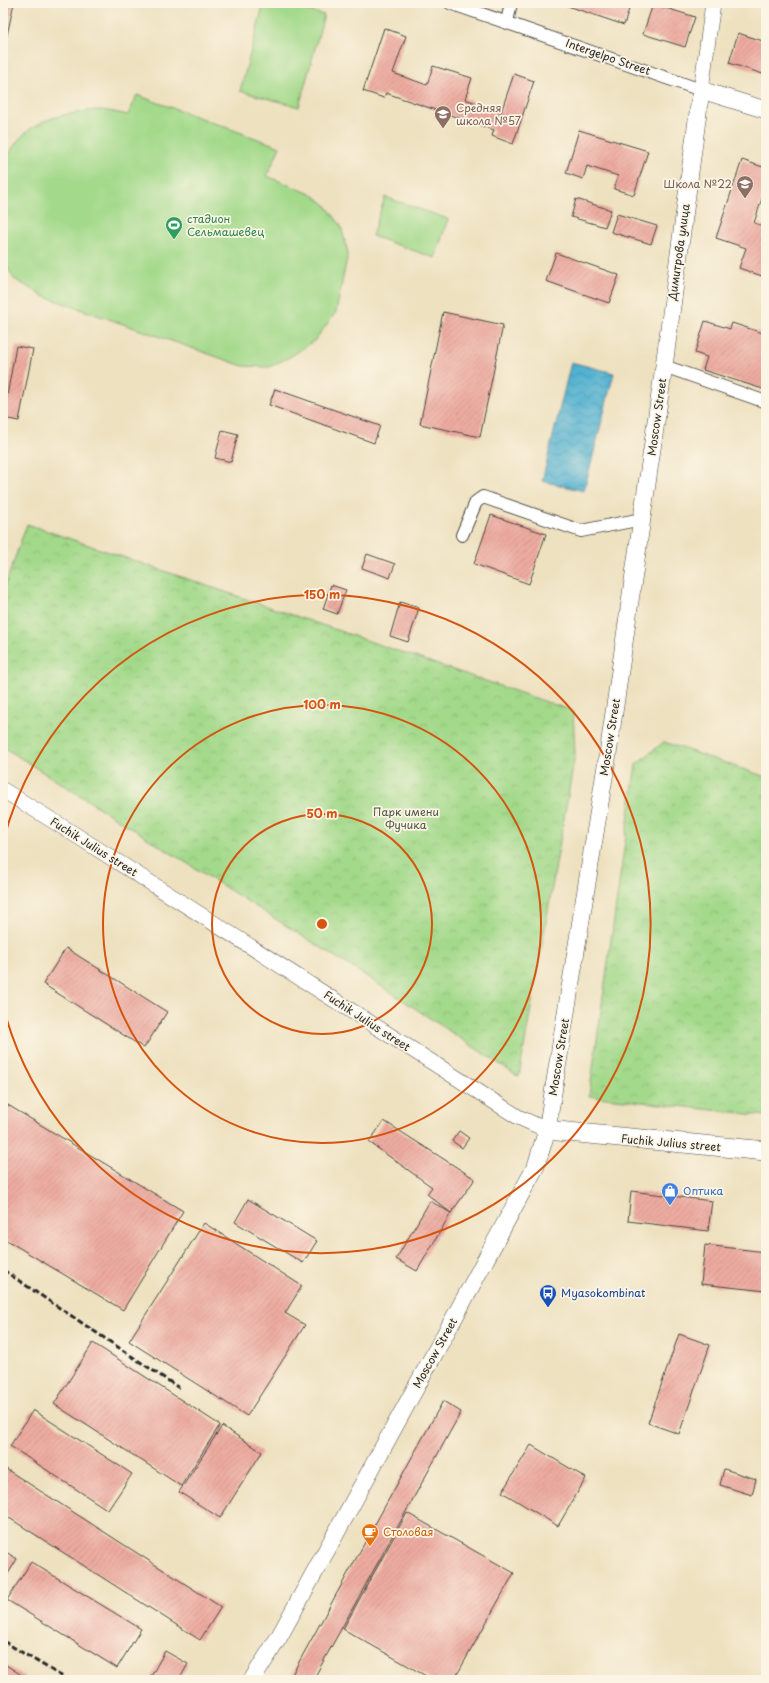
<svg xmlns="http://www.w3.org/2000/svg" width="769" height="1683" font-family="'Playpen Sans',sans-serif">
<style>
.grass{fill:#a3d98a;stroke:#67825a}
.park{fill:url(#park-crowns);stroke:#67825a}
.water{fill:url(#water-waves);stroke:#3e6e7e}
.building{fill:url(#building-hatch)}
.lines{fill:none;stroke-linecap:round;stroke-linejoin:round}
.minor-casing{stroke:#484641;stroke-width:14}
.tertiary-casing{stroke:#484641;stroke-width:16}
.secondary-casing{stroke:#484641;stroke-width:18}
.primary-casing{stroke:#484641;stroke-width:20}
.minor{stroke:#fff;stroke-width:12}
.tertiary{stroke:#fff;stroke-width:15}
.secondary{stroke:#fff;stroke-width:17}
.primary{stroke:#fff;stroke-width:19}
.rail{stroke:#2b2b2b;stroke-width:3;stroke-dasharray:6 3;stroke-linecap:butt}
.ring{fill:none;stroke:#d5540f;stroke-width:2}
.labels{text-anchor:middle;stroke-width:3.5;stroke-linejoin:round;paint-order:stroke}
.street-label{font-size:11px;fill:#2b2b2b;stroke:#fcf5e5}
.education-label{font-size:11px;fill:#785e54;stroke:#fcf5e5;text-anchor:start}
.leisure-label{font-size:11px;fill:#27864d;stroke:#fcf5e5;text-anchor:start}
.park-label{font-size:11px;fill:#495643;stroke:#fcf5e5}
.shop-label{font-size:11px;fill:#366cbe;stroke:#fcf5e5;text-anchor:start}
.transit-label{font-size:11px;fill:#164399;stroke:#fcf5e5;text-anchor:start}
.food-label{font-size:11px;fill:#c56008;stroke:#fcf5e5;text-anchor:start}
.centre{fill:#d5540f;stroke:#fcf5e5;stroke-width:2}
.ring-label{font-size:12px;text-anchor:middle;font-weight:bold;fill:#d5540f;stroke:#fcf5e5;stroke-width:3.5;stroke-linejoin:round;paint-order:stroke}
</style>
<defs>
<pattern id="park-crowns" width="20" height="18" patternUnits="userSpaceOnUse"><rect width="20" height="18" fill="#a3d98a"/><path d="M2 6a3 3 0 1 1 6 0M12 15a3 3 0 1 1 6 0" fill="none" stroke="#8cba77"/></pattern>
<pattern id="water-waves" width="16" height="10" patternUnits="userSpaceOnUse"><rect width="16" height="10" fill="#51b1d0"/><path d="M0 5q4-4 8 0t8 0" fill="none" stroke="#4390a9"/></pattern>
<pattern id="building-hatch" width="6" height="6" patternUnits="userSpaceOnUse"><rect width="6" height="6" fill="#edaba0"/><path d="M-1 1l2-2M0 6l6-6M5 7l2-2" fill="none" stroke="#cb938a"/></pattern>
</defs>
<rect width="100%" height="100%" fill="#fcf5e5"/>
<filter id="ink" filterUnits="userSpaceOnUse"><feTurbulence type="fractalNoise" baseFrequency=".025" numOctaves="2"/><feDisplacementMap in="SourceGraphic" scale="8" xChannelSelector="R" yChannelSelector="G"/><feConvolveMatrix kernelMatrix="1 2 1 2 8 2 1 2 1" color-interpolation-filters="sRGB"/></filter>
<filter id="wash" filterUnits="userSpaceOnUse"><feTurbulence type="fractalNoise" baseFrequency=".012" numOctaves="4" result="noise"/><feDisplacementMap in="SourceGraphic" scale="16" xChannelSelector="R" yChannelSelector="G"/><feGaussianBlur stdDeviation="0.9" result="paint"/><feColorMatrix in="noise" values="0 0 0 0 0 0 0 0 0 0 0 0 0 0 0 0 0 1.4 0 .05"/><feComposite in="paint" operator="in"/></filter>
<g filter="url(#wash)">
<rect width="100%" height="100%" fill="#eee1c0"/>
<g class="grass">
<polygon points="264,3 282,3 324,15 299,107 240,91"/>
<path d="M 137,95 L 280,147 L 267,176 L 313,195 L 325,204 L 341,226 L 348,253 L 336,312 L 315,340 L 293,355 L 270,367 L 243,366 L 43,296 L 14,279 L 3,259 L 3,170 C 14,133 39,118 76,113 C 83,112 90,110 97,110 C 107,110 118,113 128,115 Z"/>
<polygon points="385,197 448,219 435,258 372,236"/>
</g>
<g class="park">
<polygon points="27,524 573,711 575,755 519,1077 372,980 3,747 3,591"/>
<polygon points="664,742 766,777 766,1116 589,1096 636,764"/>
</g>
<polygon class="water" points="571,362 614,373 584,491 542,481"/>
<g id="blocks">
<g class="building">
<polygon points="3,3 14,3 4,49 3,49"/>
<polygon points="559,3 631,3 624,25"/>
<polygon points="653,4 695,17 685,47 643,34"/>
<polygon points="384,28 406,36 393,73 427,85 433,66 472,78 465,99 501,112 514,74 534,81 513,144 492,136 494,130 386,93 384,98 363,91"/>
<polygon points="738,33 766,42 766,75 729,63"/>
<polygon points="579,130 648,151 634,195 614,189 618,176 587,166 583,179 566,173"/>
<polygon points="742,160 766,168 766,186 754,223 766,227 766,264 762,276 739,268 746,248 716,238"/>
<polygon points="576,199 611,210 605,227 571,217"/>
<polygon points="617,214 657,226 651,244 611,232"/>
<polygon points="556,253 619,275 609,303 546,281"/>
<polygon points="443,312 503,325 480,437 420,424"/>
<polygon points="705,321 730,329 732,323 766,334 766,390 703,370 707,357 695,353"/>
<polygon points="16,346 33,349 19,421 3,418"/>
<polygon points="275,389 380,426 374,443 269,405"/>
<polygon points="222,430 238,434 231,462 215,458"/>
<polygon points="491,515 546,534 529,584 474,564"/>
<polygon points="367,554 395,564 390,578 362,568"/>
<polygon points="331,585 346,590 337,614 323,609"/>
<polygon points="400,602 419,608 408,642 390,636"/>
<polygon points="66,948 167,1012 144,1048 43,984"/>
<polygon points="3,1102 183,1211 123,1310 3,1238"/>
<polygon points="384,1121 475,1179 451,1213 417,1271 396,1259 430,1201 451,1213 427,1194 432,1187 369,1142"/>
<polygon points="459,1131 469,1138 462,1148 452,1141"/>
<polygon points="631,1191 712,1201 708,1231 628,1221"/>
<polygon points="248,1199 317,1241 303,1263 235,1222"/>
<polygon points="204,1223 302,1286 285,1313 305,1325 247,1416 129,1341"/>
<polygon points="705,1245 766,1252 766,1291 701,1284"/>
<polygon points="679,1334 710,1345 679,1434 648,1423"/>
<polygon points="93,1343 220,1425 181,1486 54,1404"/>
<polygon points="3,1400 7,1402 3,1409"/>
<polygon points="443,1401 461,1412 313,1680 289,1680"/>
<polygon points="33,1410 132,1474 108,1510 10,1446"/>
<polygon points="222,1426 262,1452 220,1518 179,1492"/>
<polygon points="531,1445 586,1478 558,1526 502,1492"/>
<polygon points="3,1467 221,1607 200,1640 3,1514"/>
<polygon points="724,1469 756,1479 752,1495 720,1485"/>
<polygon points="407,1513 514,1573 454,1680 433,1680 343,1629"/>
<polygon points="3,1550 17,1559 3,1582"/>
<polygon points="31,1562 141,1629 117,1668 7,1600"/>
<polygon points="165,1651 188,1664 179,1680 149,1680"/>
<polygon points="3,1663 26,1678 25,1680 3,1680"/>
</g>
</g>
</g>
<g filter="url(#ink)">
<use href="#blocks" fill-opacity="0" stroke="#484641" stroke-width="1"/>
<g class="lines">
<g class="minor-casing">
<g id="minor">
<polyline points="450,3 701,90"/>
<polyline points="507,22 511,3"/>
<polyline points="664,366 766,402"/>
<polyline points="462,535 476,502 483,497 581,531 642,519"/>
</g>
</g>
<g class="tertiary-casing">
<g id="tertiary">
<polyline points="701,90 713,3"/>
<polyline points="3,790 63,827 518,1117 547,1130"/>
</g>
</g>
<g class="secondary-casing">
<polyline id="secondary" points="252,1680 279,1637 454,1318 536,1166 547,1130 609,747 664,366 701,90 766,110"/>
</g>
<g class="primary-casing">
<polyline id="primary" points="547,1130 766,1151"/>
</g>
<use href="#minor" class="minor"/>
<use href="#tertiary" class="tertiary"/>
<use href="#secondary" class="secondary"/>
<use href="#primary" class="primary"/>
<g class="rail">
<polyline points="3,1270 179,1388"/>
<polyline points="3,1641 68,1680"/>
</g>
</g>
</g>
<g class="ring">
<circle cx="322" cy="924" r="110"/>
<circle cx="322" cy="924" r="219"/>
<path d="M3 842A329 329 0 1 1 3 1006"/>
</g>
<defs>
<g id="school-pin" transform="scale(0.9)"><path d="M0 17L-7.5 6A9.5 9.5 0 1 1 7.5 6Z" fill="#8d6e63" stroke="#fcf5e5"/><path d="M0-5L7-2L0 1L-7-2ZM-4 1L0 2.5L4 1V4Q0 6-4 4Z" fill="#fff"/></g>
<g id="stadium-pin" transform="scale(0.9)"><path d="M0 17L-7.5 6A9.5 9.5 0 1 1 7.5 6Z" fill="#2e9e5b" stroke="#fcf5e5"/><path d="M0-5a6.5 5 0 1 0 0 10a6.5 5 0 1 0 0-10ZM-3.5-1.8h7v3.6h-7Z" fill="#fff"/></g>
<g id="shop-pin" transform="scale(0.9)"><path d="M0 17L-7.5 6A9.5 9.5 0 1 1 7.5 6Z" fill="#3f7fe0" stroke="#fcf5e5"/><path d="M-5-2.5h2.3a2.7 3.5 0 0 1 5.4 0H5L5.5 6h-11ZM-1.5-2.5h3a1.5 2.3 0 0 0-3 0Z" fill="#fff"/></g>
<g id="bus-pin" transform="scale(0.9)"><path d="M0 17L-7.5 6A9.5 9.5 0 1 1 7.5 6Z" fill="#1a4fb4" stroke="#fcf5e5"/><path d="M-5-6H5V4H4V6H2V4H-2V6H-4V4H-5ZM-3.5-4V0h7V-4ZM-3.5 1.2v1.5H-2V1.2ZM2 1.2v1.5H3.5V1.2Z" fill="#fff"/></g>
<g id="cafe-pin" transform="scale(0.9)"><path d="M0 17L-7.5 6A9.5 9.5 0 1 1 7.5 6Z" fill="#e8710a" stroke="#fcf5e5"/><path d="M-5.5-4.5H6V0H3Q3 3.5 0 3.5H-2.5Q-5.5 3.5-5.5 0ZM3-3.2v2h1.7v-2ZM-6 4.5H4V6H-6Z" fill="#fff"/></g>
</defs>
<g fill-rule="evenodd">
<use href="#school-pin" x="443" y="114"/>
<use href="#school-pin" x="745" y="184"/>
<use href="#stadium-pin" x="174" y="225"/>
<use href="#shop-pin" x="670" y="1191"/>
<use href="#bus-pin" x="548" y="1293"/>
<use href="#cafe-pin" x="370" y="1532"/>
</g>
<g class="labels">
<g class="street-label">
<text transform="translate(608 57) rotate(19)" y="4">Intergelpo Street</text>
<text transform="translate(679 252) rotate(-82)" y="4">Димитрова улица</text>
<text transform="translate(657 417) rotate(-82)" y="4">Moscow Street</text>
<text transform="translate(610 737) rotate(-81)" y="4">Moscow Street</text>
<text transform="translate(94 847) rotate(32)" y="4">Fuchik Julius street</text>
<text transform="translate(367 1021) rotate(33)" y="4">Fuchik Julius street</text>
<text transform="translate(559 1057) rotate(-81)" y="4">Moscow Street</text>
<text transform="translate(671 1143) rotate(5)" y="4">Fuchik Julius street</text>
<text transform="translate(435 1353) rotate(-61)" y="4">Moscow Street</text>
</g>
<g class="education-label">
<text x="456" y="112">Средняя<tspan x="456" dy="13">школа №57</tspan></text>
<text x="732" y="188" text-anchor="end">Школа №22</text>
</g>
<g class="leisure-label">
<text x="187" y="223">стадион<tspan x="187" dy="13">Сельмашевец</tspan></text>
</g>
<g class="park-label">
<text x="406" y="816">Парк имени<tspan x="406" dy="13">Фучика</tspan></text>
</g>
<g class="shop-label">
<text x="683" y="1195">Оптика</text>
</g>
<g class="transit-label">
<text x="561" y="1297">Myasokombinat</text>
</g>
<g class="food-label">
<text x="383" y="1536">Столовая</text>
</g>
</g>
<circle cx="322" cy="924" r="6" class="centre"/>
<g class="ring-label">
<text x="322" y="599">150 m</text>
<text x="322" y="709">100 m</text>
<text x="322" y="818">50 m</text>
</g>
<rect width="769" height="1683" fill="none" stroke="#fcf5e5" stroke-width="16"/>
</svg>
